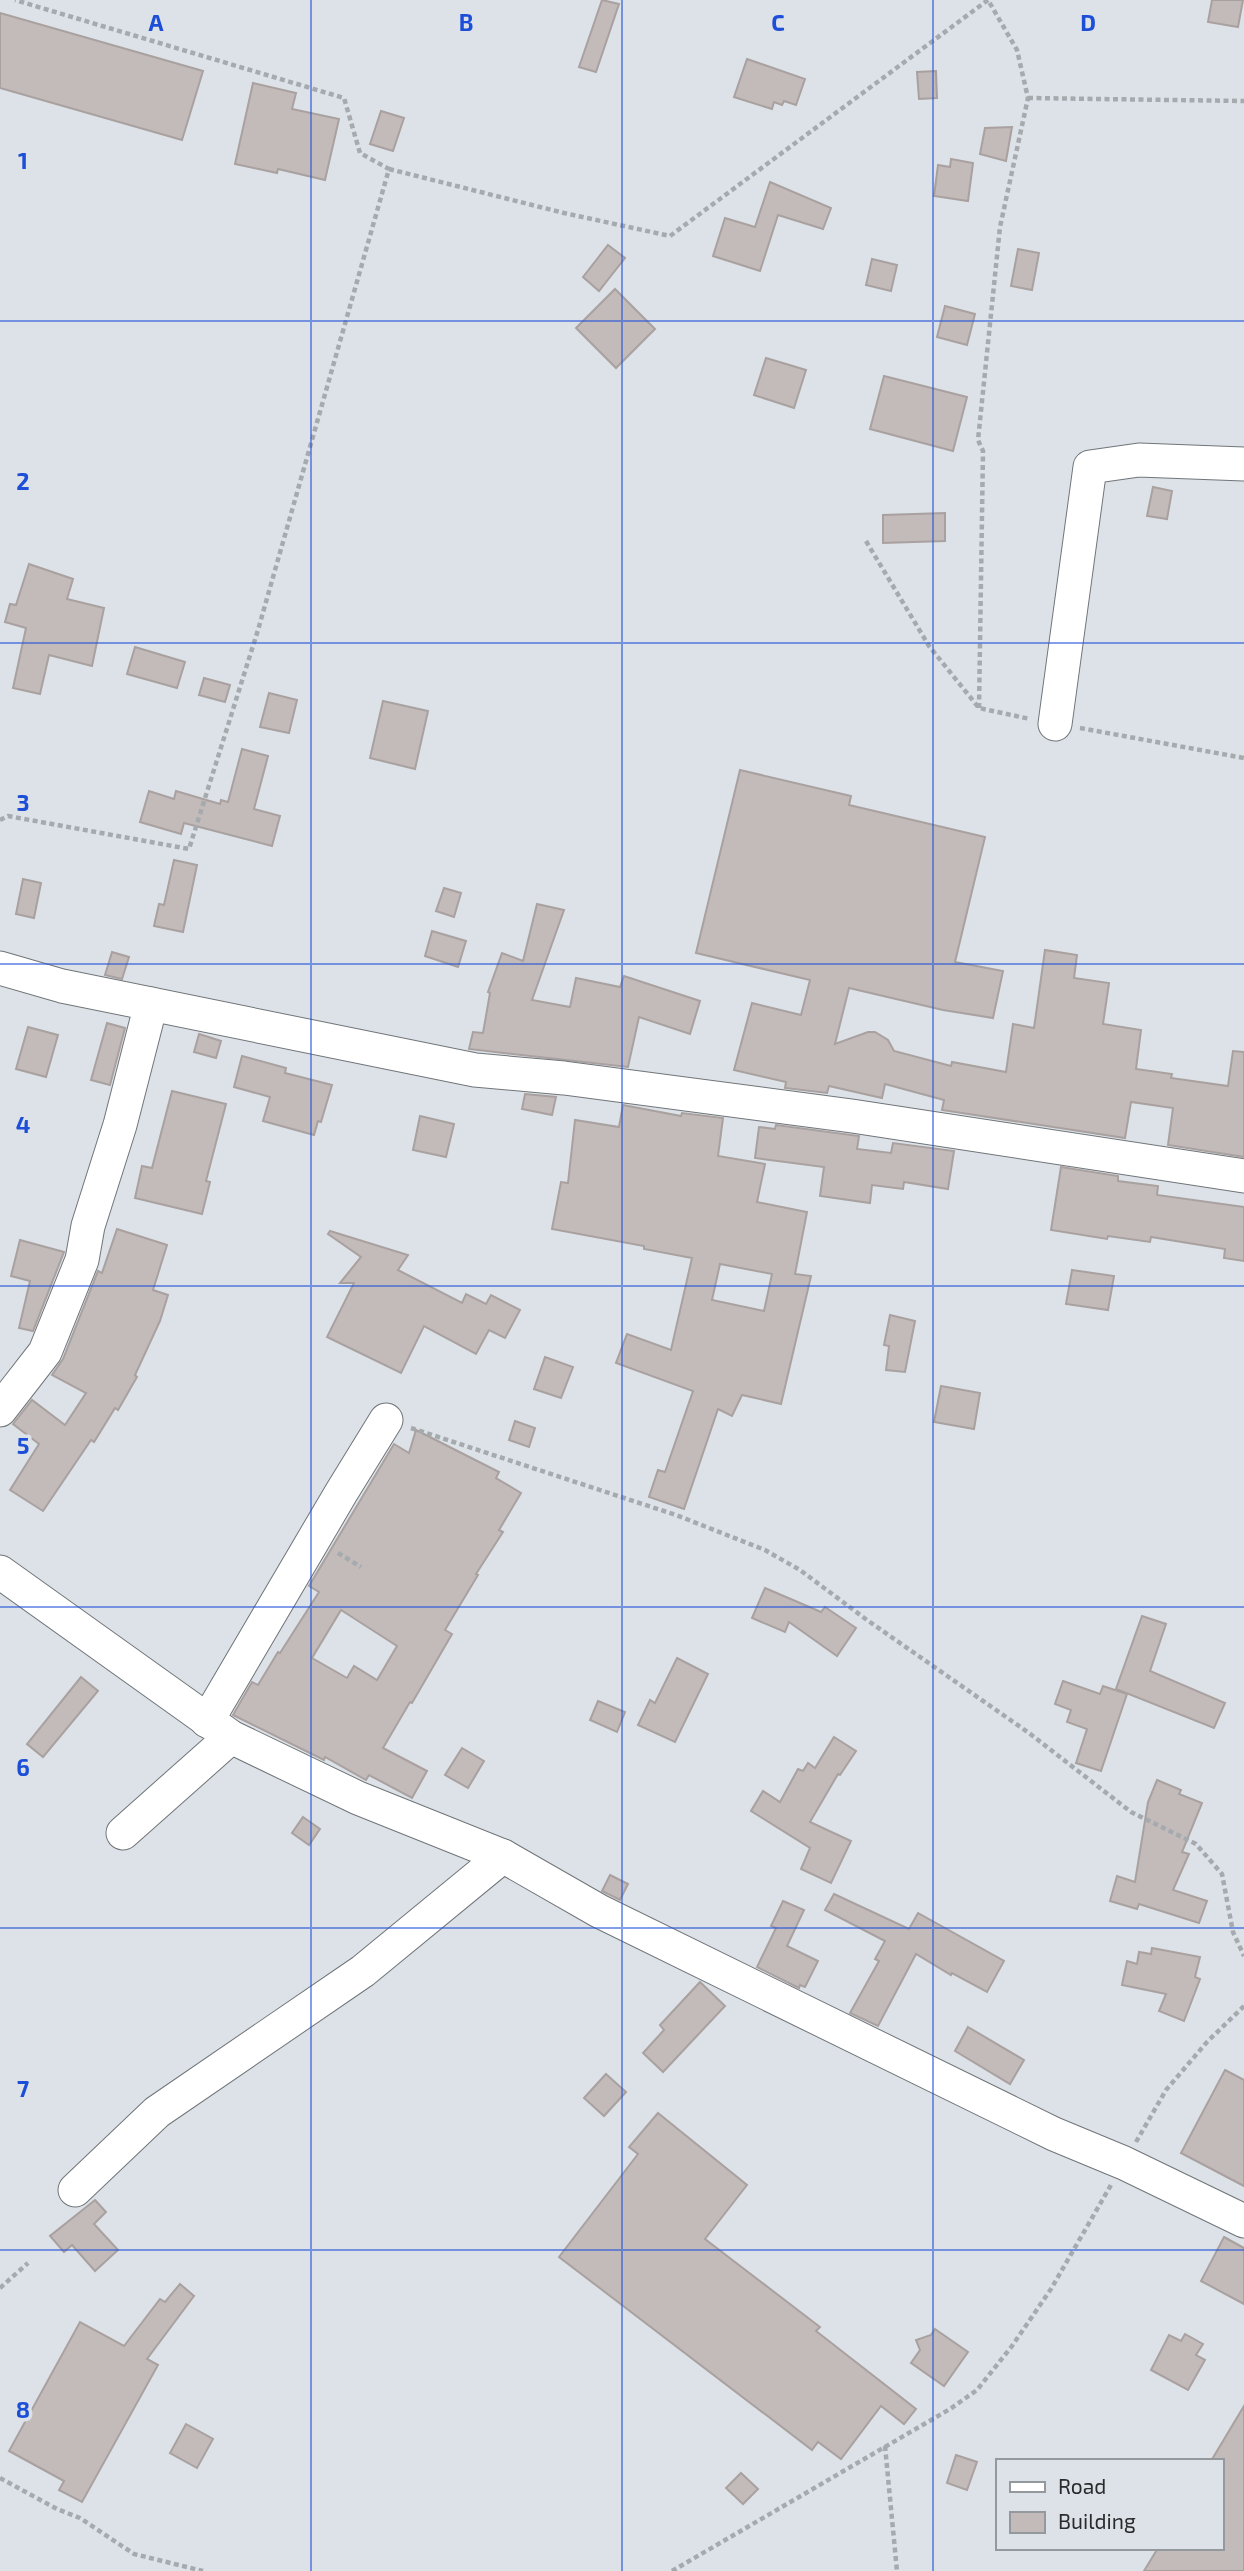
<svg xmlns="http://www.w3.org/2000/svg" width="1244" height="2571" font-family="'Exo 2',sans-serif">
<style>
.building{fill:#c3baba;stroke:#a9a1a0;stroke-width:2;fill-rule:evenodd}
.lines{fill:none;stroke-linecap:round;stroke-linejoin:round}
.minor-casing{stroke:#707579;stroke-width:35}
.path{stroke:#a5aaae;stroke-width:4.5;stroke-dasharray:5 3.5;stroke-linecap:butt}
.minor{stroke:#fff;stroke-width:33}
.grid{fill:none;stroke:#1d4ed8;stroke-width:2;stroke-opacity:0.55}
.grid-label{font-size:23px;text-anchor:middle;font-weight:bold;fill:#1d4ed8;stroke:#dce2e7;stroke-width:7;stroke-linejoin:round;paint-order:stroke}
</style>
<rect width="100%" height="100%" fill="#dce2e7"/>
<g class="building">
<polygon points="602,0 619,4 596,72 579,67"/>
<polygon points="1212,0 1243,0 1238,27 1208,22"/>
<polygon points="0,13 203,71 182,140 0,88"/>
<polygon points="747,59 805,79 796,105 784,101 782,105 774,102 772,109 734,97"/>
<polygon points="936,71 937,98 919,99 917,72"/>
<polygon points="253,83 296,93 292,109 339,119 325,180 278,169 277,173 235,164"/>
<polygon points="381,111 404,118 393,151 370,144"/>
<polygon points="1012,127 1006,161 980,154 985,128"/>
<polygon points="951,159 973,163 968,201 934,196 938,165 950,167"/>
<polygon points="770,182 831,208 823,229 778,215 760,271 713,256 725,218 755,227"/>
<polygon points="608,245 625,258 599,291 583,277"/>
<polygon points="1018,249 1039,253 1032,290 1011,286"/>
<polygon points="872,259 897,265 891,291 866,285"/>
<polygon points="615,289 655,329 616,368 576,328"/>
<polygon points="945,306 975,314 967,345 937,337"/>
<polygon points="766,358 806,370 794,408 754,395"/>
<polygon points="884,376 967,397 953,451 870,429"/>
<polygon points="1153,487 1172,491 1167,519 1147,516"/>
<polygon points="945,513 945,541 883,543 883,515"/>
<polygon points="29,564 73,579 67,599 104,608 92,666 49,655 40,694 13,688 26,628 5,622 10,604 16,605"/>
<polygon points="135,647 185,662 177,688 127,674"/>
<polygon points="204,678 230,685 225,702 199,695"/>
<polygon points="269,693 297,700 289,733 260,727"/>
<polygon points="383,701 428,711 415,769 370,758"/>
<polygon points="242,749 268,756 254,809 280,816 272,846 184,823 181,834 140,822 149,791 174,799 176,791 220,804 221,800 228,802"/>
<polygon points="740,770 851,796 849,805 985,837 955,962 1003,971 993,1018 943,1010 849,988 835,1044 868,1032 875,1032 888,1040 894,1051 951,1066 952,1062 1006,1072 1013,1024 1034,1028 1045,950 1077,955 1074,978 1109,983 1103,1024 1141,1030 1136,1069 1172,1074 1171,1078 1228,1086 1233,1051 1244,1052 1244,1157 1168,1145 1173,1108 1131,1102 1125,1138 942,1110 944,1100 885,1084 882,1098 829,1086 827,1093 785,1088 786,1082 734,1070 752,1003 801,1015 810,980 696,953"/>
<polygon points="174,860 197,865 183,932 154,926 159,904 164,905"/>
<polygon points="23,879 41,883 34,918 16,914"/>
<polygon points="444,888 461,893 454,917 436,911"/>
<polygon points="537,904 564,910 532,1000 570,1007 576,978 620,987 624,976 700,1001 690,1034 639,1017 628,1067 469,1049 473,1032 483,1033 490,993 488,992 502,953 523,961"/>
<polygon points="432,931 466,941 458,967 425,956"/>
<polygon points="112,952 129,957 122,979 105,975"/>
<polygon points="107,1023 125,1028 110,1085 91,1080"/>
<polygon points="28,1027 58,1035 46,1077 16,1069"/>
<polygon points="199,1034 221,1041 216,1058 194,1052"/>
<polygon points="242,1056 286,1068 285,1073 332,1085 321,1122 318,1121 314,1135 263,1121 270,1097 234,1087"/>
<polygon points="172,1091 226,1104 206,1181 210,1182 202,1214 135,1198 142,1166 152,1168"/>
<polygon points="525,1094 556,1097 552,1115 522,1109"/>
<path d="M 623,1105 L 681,1116 L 682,1113 L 723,1118 L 718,1156 L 765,1164 L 757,1202 L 807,1212 L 795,1274 L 811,1276 L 781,1404 L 742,1395 L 732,1416 L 718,1409 L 684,1509 L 649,1497 L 658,1470 L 665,1472 L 693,1391 L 616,1363 L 627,1334 L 671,1350 L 692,1258 L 644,1249 L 644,1246 L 552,1229 L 561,1182 L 568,1183 L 575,1120 L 619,1127 ZM 720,1264 L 772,1274 L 764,1311 L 712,1300 Z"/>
<polygon points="420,1116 454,1124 446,1157 413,1150"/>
<polygon points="776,1125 859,1136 857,1149 891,1153 893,1143 954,1151 948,1189 904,1182 903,1189 872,1185 870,1203 820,1196 824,1167 755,1158 759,1127 775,1129"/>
<polygon points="1061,1167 1118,1176 1118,1181 1158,1186 1157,1195 1244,1207 1244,1261 1224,1258 1225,1249 1151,1237 1150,1242 1108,1236 1107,1239 1051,1230"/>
<polygon points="117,1229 167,1245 153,1290 168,1295 160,1321 135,1375 137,1377 118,1410 115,1408 94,1442 91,1440 43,1511 10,1490 39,1444 13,1424 32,1400 65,1425 86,1393 52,1375 63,1359 98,1271 102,1273"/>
<polygon points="330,1231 408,1255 398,1270 462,1303 466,1294 486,1304 491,1295 520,1310 505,1338 489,1330 476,1354 424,1326 401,1373 327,1337 354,1283 340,1283 361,1257 328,1234"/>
<polygon points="20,1240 64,1252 33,1331 19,1328 30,1281 11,1276"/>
<polygon points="1072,1270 1114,1276 1108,1310 1066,1304"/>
<polygon points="890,1315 915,1321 905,1372 886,1370 889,1346 884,1345"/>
<polygon points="545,1357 573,1367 561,1398 534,1389"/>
<polygon points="941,1386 980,1393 974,1429 934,1422"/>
<polygon points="515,1421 535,1428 529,1447 509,1440"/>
<path d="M 416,1430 L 499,1472 L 496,1478 L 521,1493 L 499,1530 L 503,1532 L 476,1574 L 478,1575 L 445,1630 L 452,1634 L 412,1703 L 410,1702 L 383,1748 L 427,1771 L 412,1798 L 369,1775 L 366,1780 L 325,1757 L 324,1760 L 233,1715 L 252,1682 L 258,1685 L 278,1652 L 280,1653 L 319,1592 L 309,1586 L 394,1444 L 409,1453 ZM 341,1610 L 397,1646 L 377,1680 L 354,1666 L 347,1678 L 312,1658 Z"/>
<polygon points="765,1588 821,1612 825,1607 856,1628 837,1656 789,1622 785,1632 752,1618"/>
<polygon points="1142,1616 1166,1624 1150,1671 1225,1703 1214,1728 1116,1689"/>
<polygon points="677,1658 708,1674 675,1742 638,1725 650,1700 655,1703"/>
<polygon points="81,1677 98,1691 43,1757 27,1744"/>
<polygon points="1063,1681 1100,1694 1103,1686 1127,1694 1101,1771 1076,1763 1087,1729 1067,1722 1071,1710 1055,1704"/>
<polygon points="598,1701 625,1712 617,1732 590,1720"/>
<polygon points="834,1737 856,1751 840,1775 838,1774 810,1822 851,1841 831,1883 801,1869 810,1848 751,1811 763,1791 780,1802 798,1769 803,1771 808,1763 815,1768"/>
<polygon points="462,1748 484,1761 468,1788 445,1775"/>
<polygon points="1157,1780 1181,1790 1179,1794 1202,1803 1182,1852 1189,1854 1173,1890 1207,1901 1199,1923 1139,1904 1137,1909 1110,1901 1117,1876 1135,1882 1148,1802"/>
<polygon points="303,1817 320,1829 309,1845 292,1833"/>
<polygon points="610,1875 628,1884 620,1900 602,1891"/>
<polygon points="834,1894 909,1929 918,1913 1004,1961 987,1992 952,1973 951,1975 916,1954 878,2026 850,2013 879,1961 875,1959 885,1941 825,1910"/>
<polygon points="783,1901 804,1910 787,1946 818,1961 805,1987 800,1985 799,1988 757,1967 776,1928 771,1926"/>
<polygon points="1152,1948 1200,1957 1195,1977 1200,1979 1184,2021 1159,2011 1166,1994 1122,1985 1127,1961 1137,1964 1139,1952 1151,1954"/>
<polygon points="700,1982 725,2006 663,2072 643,2053 664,2030 660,2025"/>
<polygon points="968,2027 1024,2060 1010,2084 955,2051"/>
<polygon points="1225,2070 1244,2080 1244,2186 1181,2153"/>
<polygon points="606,2074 626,2092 604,2116 584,2098"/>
<polygon points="658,2113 747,2185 705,2239 820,2327 816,2331 916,2409 904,2424 881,2406 841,2459 818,2442 812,2450 559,2257 638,2154 629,2147"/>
<polygon points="95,2200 106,2212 94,2224 118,2250 95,2271 72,2245 64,2252 50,2236"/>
<polygon points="1224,2237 1244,2248 1244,2304 1201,2281"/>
<polygon points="180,2284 194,2296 147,2359 158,2365 82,2502 59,2490 64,2481 9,2451 80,2322 124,2346 160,2299 165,2302"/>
<polygon points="935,2329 968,2352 944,2386 911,2363 920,2350 916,2340 931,2335"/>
<polygon points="1185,2334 1203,2344 1196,2355 1205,2360 1188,2390 1151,2370 1169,2335 1181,2341"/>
<polygon points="1244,2406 1244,2571 1144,2571 1158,2548 1221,2548 1221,2461 1211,2461"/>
<polygon points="186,2424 213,2439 197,2468 170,2453"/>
<polygon points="956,2455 977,2462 967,2490 947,2483"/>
<polygon points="741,2473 758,2489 743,2504 726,2488"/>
</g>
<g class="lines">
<g class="minor-casing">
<g id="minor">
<polyline points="1055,724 1090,467 1139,460 1244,464"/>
<polyline points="0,968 62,986 475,1070 564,1078 852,1116 1244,1176"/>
<polyline points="0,1410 45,1352 82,1260 88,1226 120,1125 151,1004"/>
<polyline points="0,1572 231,1737 358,1798 503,1856 599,1911 1054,2134 1124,2163 1244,2221"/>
<polyline points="207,1721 341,1493 386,1420"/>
<polyline points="123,1833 231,1737"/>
<polyline points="75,2190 157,2112 363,1971 503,1856"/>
</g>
</g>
<g class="path">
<polyline points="1028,98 1244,101"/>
<polyline points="389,169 564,213 670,236 988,0"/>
<polyline points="866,541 929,646 979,708 1030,719"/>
<polyline points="979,708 983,451 978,440 1000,227 1028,98 1017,50 988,0"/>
<polyline points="1080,728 1244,758"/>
<polyline points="0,820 8,816 189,849 258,630 389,169 360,153 344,98 15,0"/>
<polyline points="411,1428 676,1515 765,1550 800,1570 867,1620 1029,1733 1131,1812 1196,1844 1222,1874 1233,1932 1244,1956"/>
<polyline points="338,1553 361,1567"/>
<polyline points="1136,2142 1166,2090 1207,2042 1244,2006"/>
<polyline points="0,2288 28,2263"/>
<polyline points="885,2446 897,2571"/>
<polyline points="0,2478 57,2509 80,2518 134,2554 203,2571"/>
<polyline points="672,2571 950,2409 977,2390 1012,2346 1051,2289 1111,2185"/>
</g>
<use href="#minor" class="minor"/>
</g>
<path class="grid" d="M 311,0 L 311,2571M 622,0 L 622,2571M 933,0 L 933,2571M 0,321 L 1244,321M 0,643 L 1244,643M 0,964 L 1244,964M 0,1286 L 1244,1286M 0,1607 L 1244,1607M 0,1928 L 1244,1928M 0,2250 L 1244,2250"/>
<g class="grid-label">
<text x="156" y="31">A</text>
<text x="466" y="31">B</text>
<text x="778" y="31">C</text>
<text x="1088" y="31">D</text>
<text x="23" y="169">1</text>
<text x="23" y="490">2</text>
<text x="23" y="811">3</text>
<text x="23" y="1133">4</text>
<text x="23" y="1454">5</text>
<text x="23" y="1776">6</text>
<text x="23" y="2097">7</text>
<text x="23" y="2418">8</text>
</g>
<rect x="996" y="2459" width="228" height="91" fill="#dce2e7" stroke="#94999d" stroke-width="2"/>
<rect x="1010" y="2482" width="35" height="10" fill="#ffffff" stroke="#94999d" stroke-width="2"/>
<text x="1058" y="2494" font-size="21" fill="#292b2d">Road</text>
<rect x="1010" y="2512" width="35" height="21" fill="#c3baba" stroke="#94999d" stroke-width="2"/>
<text x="1058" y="2529" font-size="21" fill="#292b2d">Building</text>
</svg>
